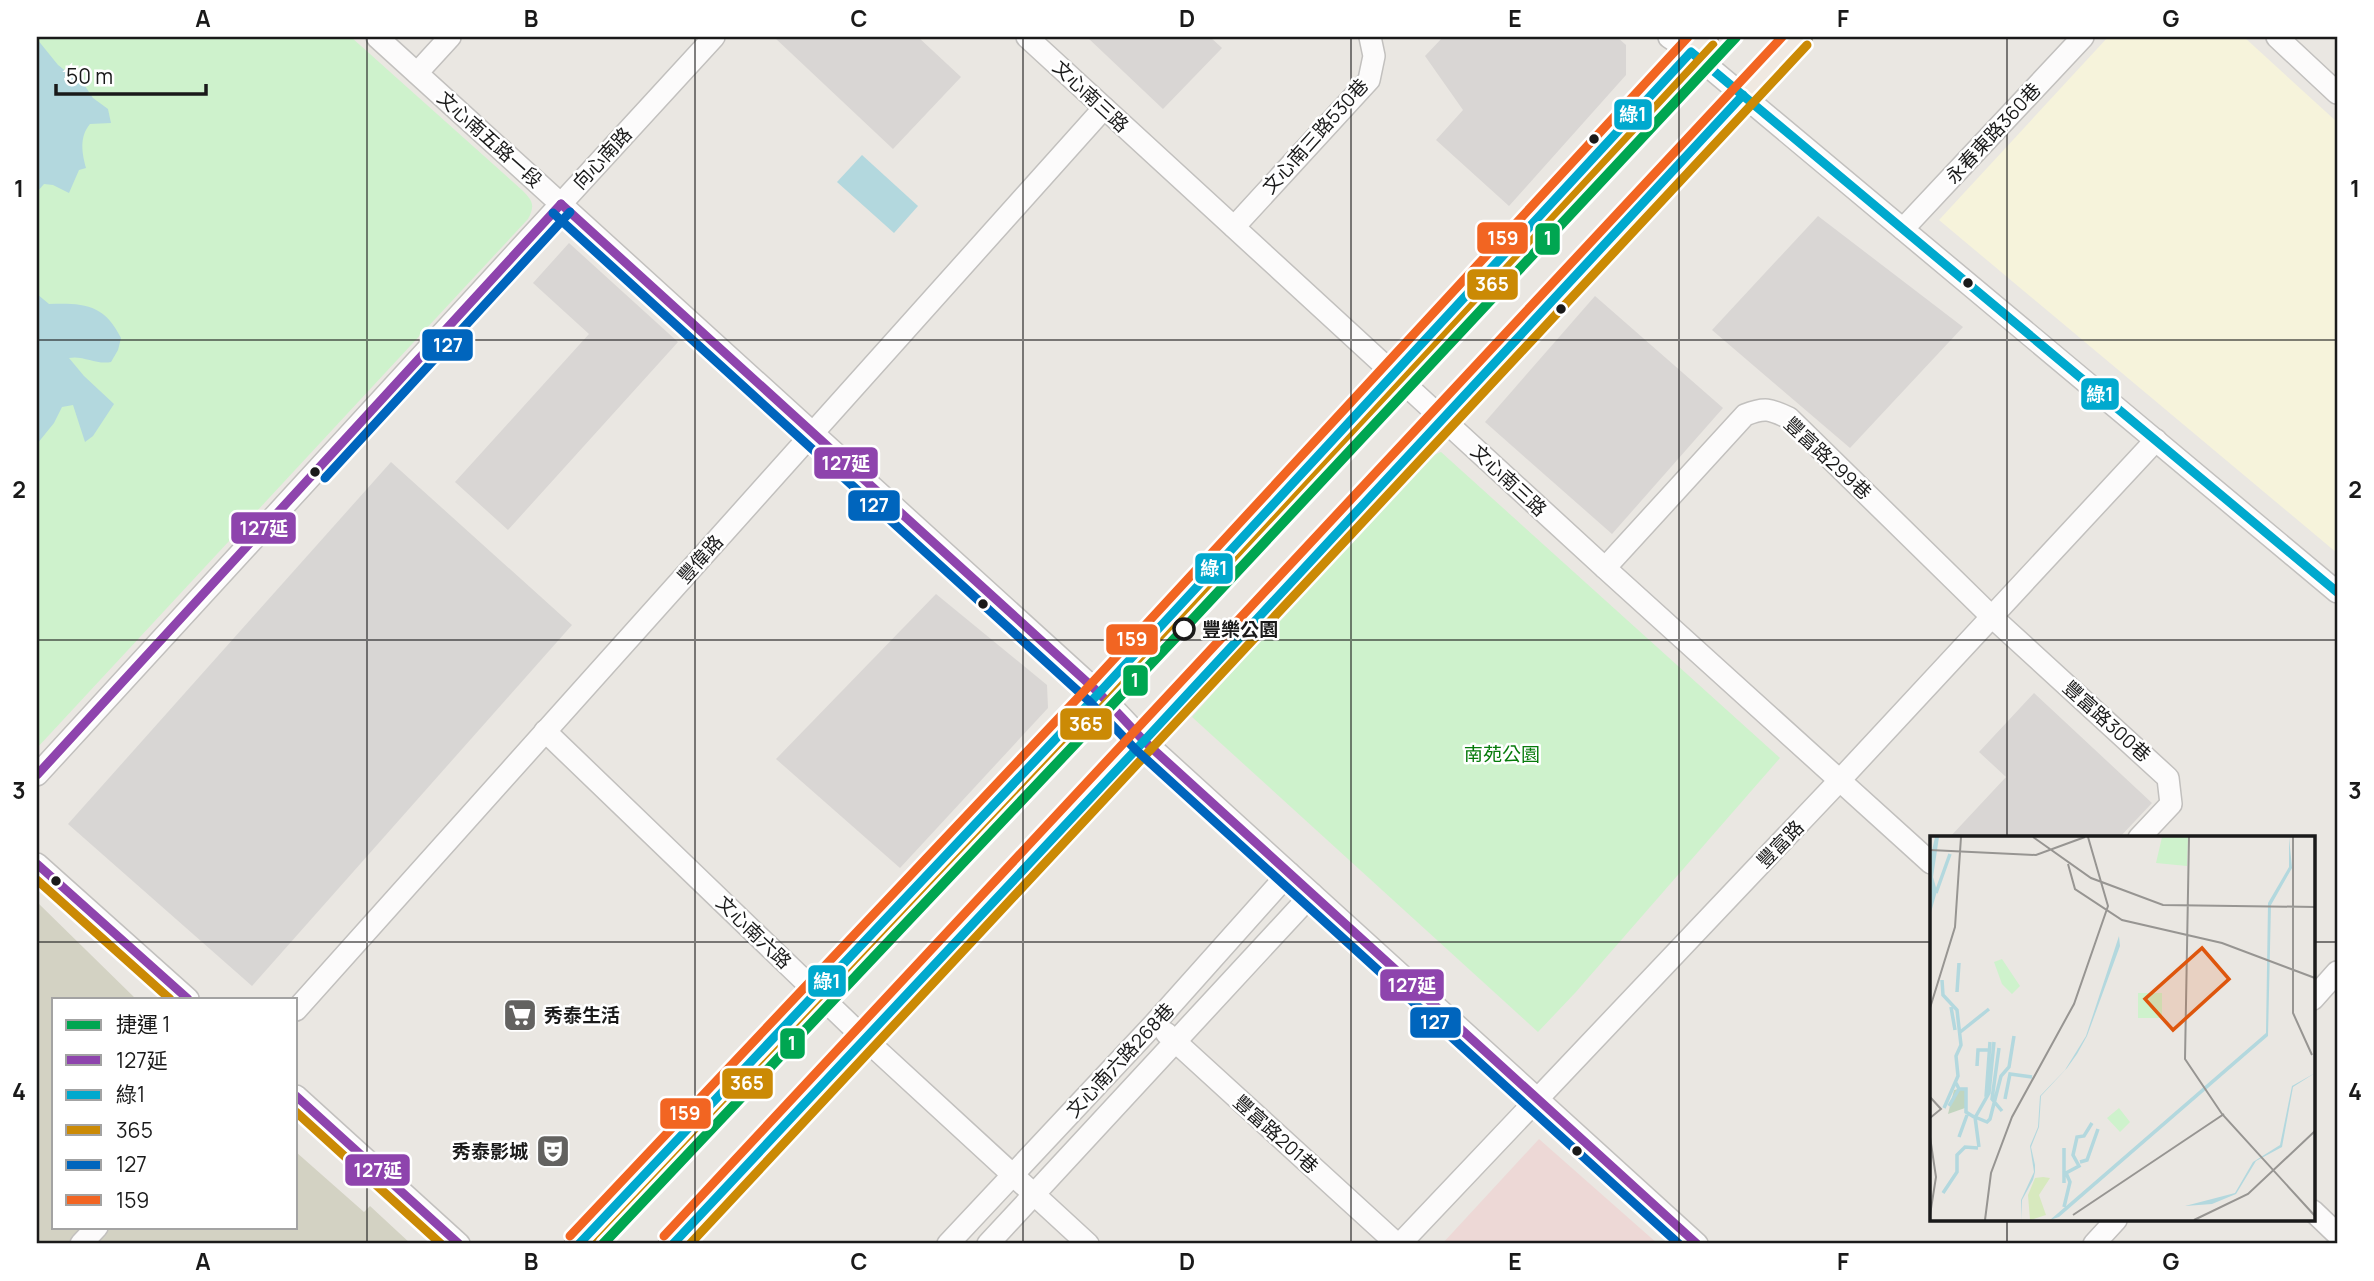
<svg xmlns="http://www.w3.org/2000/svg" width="2374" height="1281" font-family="Manrope,'Noto Sans TC',sans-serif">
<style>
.residential{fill:#d9d6d4}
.commercial{fill:#edd8d6}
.education{fill:#f6f3db}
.construction{fill:#d3d2c3}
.park{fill:#cef2cc}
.parking{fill:#d8d6d4}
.water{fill:#b3d8de}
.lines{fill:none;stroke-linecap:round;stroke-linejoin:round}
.minor-casing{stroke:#c2c0be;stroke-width:24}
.major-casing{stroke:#9f9380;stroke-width:30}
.minor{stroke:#fcfbfb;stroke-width:21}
.major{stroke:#f0e9e1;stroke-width:26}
.bus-1-casing{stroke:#fff;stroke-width:14}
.bus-2-casing{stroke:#fff;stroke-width:14}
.bus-3-casing{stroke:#fff;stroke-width:14}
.bus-4-casing{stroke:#fff;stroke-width:14}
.bus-5-casing{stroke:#fff;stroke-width:14}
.bus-1{stroke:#8e44ad;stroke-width:9}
.bus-2{stroke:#00a9ce;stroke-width:9}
.bus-3{stroke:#cb8a05;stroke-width:9}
.bus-4{stroke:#0065bd;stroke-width:9}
.bus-5{stroke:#f26522;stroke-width:9}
.metro-1-casing{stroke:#fff;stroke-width:16}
.metro-1{stroke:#00a651;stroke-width:10}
.grid{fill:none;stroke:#1a1a1a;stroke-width:2;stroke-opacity:0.55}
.bus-dot{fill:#1a1a1a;stroke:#fff;stroke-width:2.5}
.stop-dot{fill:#fff;stroke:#1a1a1a;stroke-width:3.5}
.labels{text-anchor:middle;stroke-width:5;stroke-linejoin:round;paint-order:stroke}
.street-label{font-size:19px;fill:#1a1a1a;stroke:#fff}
.stop-label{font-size:19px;font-weight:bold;fill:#1a1a1a;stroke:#fff;text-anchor:start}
.park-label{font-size:19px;fill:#067b0b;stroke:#fff}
.poi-label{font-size:19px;font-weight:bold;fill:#1a1a1a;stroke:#fff;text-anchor:start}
.inset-river{fill:none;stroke:#b3d8de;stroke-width:3.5}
.inset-road{fill:none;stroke:#979592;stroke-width:2}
.view{fill:#de560d;fill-opacity:0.15;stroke:#de560d;stroke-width:3.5}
.inset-edge{fill:none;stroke:#1a1a1a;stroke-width:3.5}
.line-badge{stroke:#fff;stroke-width:2.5}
.badge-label{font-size:19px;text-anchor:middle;font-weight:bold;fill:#fff}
.neatline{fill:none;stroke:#1a1a1a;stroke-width:2.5}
.grid-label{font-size:23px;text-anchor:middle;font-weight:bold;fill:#1a1a1a}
</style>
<rect width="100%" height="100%" fill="#eae7e2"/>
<g class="residential">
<polygon points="774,37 918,37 961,77 893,149"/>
<polygon points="1087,37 1210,37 1222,48 1163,109"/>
<polygon points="1443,37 1617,37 1626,45 1626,75 1509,206 1436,140 1463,110 1425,56"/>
<polygon points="1818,216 1963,327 1850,448 1712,330"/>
<polygon points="569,243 678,342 508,530 455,482 589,334 533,283"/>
<polygon points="1595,296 1723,408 1612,534 1485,422"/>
<polygon points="936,594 1047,685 1048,708 900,868 776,759"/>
<polygon points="2034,693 2152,803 2119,838 1949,838 2006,777 1979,752"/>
</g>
<polygon class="commercial" points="1539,1139 1658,1244 1442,1244"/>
<polygon class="education" points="2108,37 2244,37 2337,122 2337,553 1939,220"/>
<polygon class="construction" points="37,902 136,999 54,999 54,1227 296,1227 296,1152 364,1212 370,1206 411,1244 37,1244"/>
<g class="park">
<path d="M 37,37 L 351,37 L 523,191 C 533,201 535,206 528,219 L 37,748 Z"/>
<polygon points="1441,452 1780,758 1575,993 1538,1032 1192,717 1416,462"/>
</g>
<polygon class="parking" points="391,462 572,625 252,986 68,824"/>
<g class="water">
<path d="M 37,39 L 58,65 L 85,86 L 93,98 L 108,109 L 111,123 L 90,124 C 79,137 82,153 86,168 L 79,170 L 69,193 L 53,185 L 44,184 L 37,192 Z"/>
<polygon points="862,155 918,206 894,233 837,182"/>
<path d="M 37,294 L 49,304 C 84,303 104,304 121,338 L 118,350 L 111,362 C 96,365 83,355 69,358 L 84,376 L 114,404 L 93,436 L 85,442 L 73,405 L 62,407 L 54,423 L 37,444 Z"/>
</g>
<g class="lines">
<g class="minor-casing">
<g id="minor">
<polyline points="377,37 1099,693 1144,741 1697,1244"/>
<polyline points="1027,37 1605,568 1931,863"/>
<polyline points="1669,37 1691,52 2337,592"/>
<polyline points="2277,37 2337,93"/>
<polyline points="417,73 450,37"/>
<polyline points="1234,227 1369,80 1374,56 1370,37"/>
<polyline points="1903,229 2083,37"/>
<path d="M 1605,568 L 1745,415 C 1765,407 1770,409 1789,418 L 1991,616 L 2168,778 L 2171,804 L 2139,838"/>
<polyline points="545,731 865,1039 1088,1244"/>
<polyline points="37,775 714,37"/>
<polyline points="37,864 188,999"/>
<polyline points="2313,999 2337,972"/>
<polyline points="296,1010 1104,108"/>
<polyline points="1166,1033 1397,1244"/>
<polyline points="296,1096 459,1244"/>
<polyline points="2313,1211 2337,1234"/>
<polyline points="81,1244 97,1227"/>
<polyline points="948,1244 1155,1023 1289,873"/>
<polyline points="988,1244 1312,894"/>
<polyline points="1400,1244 1840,780 2156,440"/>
<polyline points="2094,1244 2116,1220"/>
</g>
</g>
<g class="major-casing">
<g id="major">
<polyline points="579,1244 1099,693 1704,37"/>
<polyline points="673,1244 1144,741 1798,37"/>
</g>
</g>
<use href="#minor" class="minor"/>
<use href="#major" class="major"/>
<g class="bus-1-casing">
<g id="bus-1">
<polyline points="561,204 1099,693 1144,741 1697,1244"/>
<polyline points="37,775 561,204"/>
<polyline points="37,864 188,999"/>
<polyline points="296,1096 459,1244"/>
</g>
</g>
<g class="bus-2-casing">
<g id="bus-2">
<polyline points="579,1244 1099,693 1691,52 2337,592"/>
<polyline points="673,1244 1144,741 1743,95"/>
</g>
</g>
<g class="bus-3-casing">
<g id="bus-3">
<polyline points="37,880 170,999"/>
<polyline points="296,1112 441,1244"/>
<polyline points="596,1244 1108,701 1713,45"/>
<polyline points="690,1244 1807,45"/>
</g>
</g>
<g class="bus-4-casing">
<g id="bus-4">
<polyline points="553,213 1090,702 1136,750 1679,1244"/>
<polyline points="325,478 570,212"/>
</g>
</g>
<g class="bus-5-casing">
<g id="bus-5">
<polyline points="570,1236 1090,685 1688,37"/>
<polyline points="664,1236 1782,37"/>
</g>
</g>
<use href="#bus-1" class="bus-1"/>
<use href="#bus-2" class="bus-2"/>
<use href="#bus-3" class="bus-3"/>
<use href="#bus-4" class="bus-4"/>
<use href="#bus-5" class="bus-5"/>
<g class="metro-1-casing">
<polyline id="metro-1" points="603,1244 1179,634 1736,37"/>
</g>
<use href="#metro-1" class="metro-1"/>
</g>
<path class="grid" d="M 367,37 L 367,1244M 695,37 L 695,1244M 1023,37 L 1023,1244M 1351,37 L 1351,1244M 1679,37 L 1679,1244M 2007,37 L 2007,838M 37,340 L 2337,340M 37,640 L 2337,640M 37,942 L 1931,942M 2313,942 L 2337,942M 2007,1220 L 2007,1244"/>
<defs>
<g id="supermarket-square" transform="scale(1.75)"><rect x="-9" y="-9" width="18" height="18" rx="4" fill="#636260" stroke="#fff"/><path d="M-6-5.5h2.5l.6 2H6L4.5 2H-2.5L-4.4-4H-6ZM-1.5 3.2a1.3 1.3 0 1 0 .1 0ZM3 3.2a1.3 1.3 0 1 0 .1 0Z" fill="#fff"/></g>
<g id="theatre-square" transform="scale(1.75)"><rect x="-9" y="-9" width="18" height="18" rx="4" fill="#636260" stroke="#fff"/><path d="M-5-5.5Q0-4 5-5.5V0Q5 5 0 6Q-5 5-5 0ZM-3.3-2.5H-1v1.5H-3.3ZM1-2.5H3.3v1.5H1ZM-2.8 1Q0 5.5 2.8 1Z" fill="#fff"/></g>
</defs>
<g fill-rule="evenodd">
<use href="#supermarket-square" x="520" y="1015"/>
<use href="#theatre-square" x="553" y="1151"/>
</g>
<g class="bus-dot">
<circle cx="1594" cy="139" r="6"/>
<circle cx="1968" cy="283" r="6"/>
<circle cx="1561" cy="309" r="6"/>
<circle cx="315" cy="472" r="6"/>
<circle cx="983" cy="604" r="6"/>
<circle cx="56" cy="881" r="6"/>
<circle cx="1577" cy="1151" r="6"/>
</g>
<circle class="stop-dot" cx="1184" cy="629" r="10"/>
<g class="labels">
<g class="street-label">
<text transform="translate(1091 96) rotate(43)" y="7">文心南三路</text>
<text transform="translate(1993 133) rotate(-47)" y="7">永春東路360巷</text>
<text transform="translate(1315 136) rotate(-48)" y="7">文心南三路530巷</text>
<text transform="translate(490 139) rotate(42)" y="7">文心南五路一段</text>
<text transform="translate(602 158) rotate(-47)" y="7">向心南路</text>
<text transform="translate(1828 458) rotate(43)" y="7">豐富路299巷</text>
<text transform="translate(1509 480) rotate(43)" y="7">文心南三路</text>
<text transform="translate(700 559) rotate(-48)" y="7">豐偉路</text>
<text transform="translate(2107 721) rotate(42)" y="7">豐富路300巷</text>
<text transform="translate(1780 844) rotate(-46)" y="7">豐富路</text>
<text transform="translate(754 932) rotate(44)" y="7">文心南六路</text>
<text transform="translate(1120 1060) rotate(-47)" y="7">文心南六路268巷</text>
<text transform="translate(1276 1134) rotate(42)" y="7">豐富路201巷</text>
</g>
<g class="stop-label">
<text x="1202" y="636">豐樂公園</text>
</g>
<g class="park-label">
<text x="1502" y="761">南苑公園</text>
</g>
<g class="poi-label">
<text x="544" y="1022">秀泰生活</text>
<text x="528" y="1158" text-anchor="end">秀泰影城</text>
</g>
</g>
<g transform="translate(1930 836)">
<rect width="385" height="385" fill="#eae7e2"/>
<path d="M 113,341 L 120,342 L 109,359 L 116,379 L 100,384 L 98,359 L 105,342 Z" fill="#d7e9be"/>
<path d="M 35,252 L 35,272 L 18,278 L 24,254 Z" fill="#c1d5bf"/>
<path d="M 232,1 L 258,1 L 257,30 L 226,27 ZM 72,123 L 90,150 L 82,158 L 72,148 L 64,126 ZM 208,157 L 232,157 L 232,182 L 208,182 ZM 189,272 L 200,286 L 190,296 L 177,282 Z" fill="#cef2cc"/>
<path d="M 5,1 L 9,1 L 3,41 L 7,55 L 0,80 L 0,24 ZM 359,1 L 362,32 L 341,69 L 338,200 L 129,381 L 120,384 L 336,197 L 338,67 L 359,31 ZM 189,100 L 190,110 L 157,200 L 147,218 L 137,232 L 111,260 L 109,291 L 101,311 L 105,329 L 105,336 L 103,344 L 92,364 L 91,384 L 91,364 L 104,336 L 100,310 L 108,291 L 110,260 L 135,234 L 156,200 ZM 385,237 L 363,251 L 352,311 L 326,325 L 306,358 L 282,368 L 255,370 L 305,357 L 323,326 L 350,309 L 362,250 Z" fill="#b3d8de"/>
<path class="inset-river" d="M 6,57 L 20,18M 12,144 L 13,159 L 27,174 L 31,209 L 26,220 L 28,240 L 14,272M 27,156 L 29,127M 21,171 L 25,194M 29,197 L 59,173M 69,212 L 62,263 L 72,275M 47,230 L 48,214 L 60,214M 29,253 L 36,253 L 36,276 L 44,281M 56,261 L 60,206M 75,263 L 80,238 L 102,241M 19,270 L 29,253 L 26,247M 46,280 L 59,257 L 64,206M 29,301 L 37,279M 49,311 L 45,281 L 57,286 L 60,283 L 71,240 L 79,231 L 84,200M 134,312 L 134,347M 150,326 L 157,324 L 168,293M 13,357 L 27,336 L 27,319 L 35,311 L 48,312M 134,371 L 140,346 L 136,337 L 149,330 L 143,319 L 147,301 L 154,300 L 162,287"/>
<path class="inset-road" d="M 103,1 L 161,42 L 233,69 L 385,71M 259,1 L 255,223 L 292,278 L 385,380M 363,1 L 363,177 L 382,219M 0,14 L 106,19 L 155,1M 138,28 L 145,53 L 192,84 L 292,107 L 385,142M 0,172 L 25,91 L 31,1M 0,261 L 11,273 L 0,282M 0,301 L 6,341 L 0,379M 143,379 L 294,278M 55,384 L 61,337 L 82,281 L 144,168 L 178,70 L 158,1M 264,384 L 318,358 L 385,295"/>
<path class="view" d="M 272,112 L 299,143 L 243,194 L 215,163 Z"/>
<rect width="385" height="385" class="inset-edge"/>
</g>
<g class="line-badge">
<rect x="1613" y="98" width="40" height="33" rx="7" fill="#00a9ce"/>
<rect x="1476" y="221" width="53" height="34" rx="7" fill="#f26522"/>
<rect x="1534" y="222" width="27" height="34" rx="7" fill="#00a651"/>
<rect x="1466" y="268" width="53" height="33" rx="7" fill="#cb8a05"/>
<rect x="421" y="328" width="53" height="34" rx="7" fill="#0065bd"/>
<rect x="2080" y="377" width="40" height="34" rx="7" fill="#00a9ce"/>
<rect x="813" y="446" width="66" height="34" rx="7" fill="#8e44ad"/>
<rect x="847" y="489" width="54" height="33" rx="7" fill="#0065bd"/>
<rect x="230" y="511" width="67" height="34" rx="7" fill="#8e44ad"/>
<rect x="1194" y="552" width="40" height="33" rx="7" fill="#00a9ce"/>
<rect x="1105" y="623" width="54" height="33" rx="7" fill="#f26522"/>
<rect x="1122" y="664" width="27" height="33" rx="7" fill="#00a651"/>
<rect x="1059" y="707" width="54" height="34" rx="7" fill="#cb8a05"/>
<rect x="807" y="964" width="40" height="34" rx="7" fill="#00a9ce"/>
<rect x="1379" y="968" width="66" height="34" rx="7" fill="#8e44ad"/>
<rect x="1409" y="1006" width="53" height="33" rx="7" fill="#0065bd"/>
<rect x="779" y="1027" width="27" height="33" rx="7" fill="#00a651"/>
<rect x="721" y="1067" width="53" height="33" rx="7" fill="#cb8a05"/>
<rect x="659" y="1097" width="53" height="33" rx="7" fill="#f26522"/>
<rect x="344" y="1153" width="67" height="34" rx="7" fill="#8e44ad"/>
</g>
<g class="badge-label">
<text x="1633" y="121">綠1</text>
<text x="1503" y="245">159</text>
<text x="1548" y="245">1</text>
<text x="1492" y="291">365</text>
<text x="448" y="352">127</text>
<text x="2100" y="401">綠1</text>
<text x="846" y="470">127延</text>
<text x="874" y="512">127</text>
<text x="264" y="535">127延</text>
<text x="1214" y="575">綠1</text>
<text x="1132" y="646">159</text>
<text x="1135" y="687">1</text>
<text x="1086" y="731">365</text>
<text x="827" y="988">綠1</text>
<text x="1412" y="992">127延</text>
<text x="1435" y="1029">127</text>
<text x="792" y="1050">1</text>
<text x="747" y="1090">365</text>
<text x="685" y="1120">159</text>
<text x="378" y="1177">127延</text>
</g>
<rect width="2374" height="1281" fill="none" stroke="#ffffff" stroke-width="77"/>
<rect x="52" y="998" width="245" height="231" fill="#ffffff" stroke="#a3a3a3" stroke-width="2"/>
<rect x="66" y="1020" width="35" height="10" fill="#00a651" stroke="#a3a3a3" stroke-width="2"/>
<text x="116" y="1032" font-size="21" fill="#1a1a1a">捷運 1</text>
<rect x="66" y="1055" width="35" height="10" fill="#8e44ad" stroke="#a3a3a3" stroke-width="2"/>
<text x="116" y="1068" font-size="21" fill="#1a1a1a">127延</text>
<rect x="66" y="1090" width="35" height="10" fill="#00a9ce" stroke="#a3a3a3" stroke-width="2"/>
<text x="116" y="1102" font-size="21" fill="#1a1a1a">綠1</text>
<rect x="66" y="1125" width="35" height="10" fill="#cb8a05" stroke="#a3a3a3" stroke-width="2"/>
<text x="116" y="1138" font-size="21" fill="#1a1a1a">365</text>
<rect x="66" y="1160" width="35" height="10" fill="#0065bd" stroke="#a3a3a3" stroke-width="2"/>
<text x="116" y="1172" font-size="21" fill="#1a1a1a">127</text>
<rect x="66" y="1195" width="35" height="10" fill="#f26522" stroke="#a3a3a3" stroke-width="2"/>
<text x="116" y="1208" font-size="21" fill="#1a1a1a">159</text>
<path d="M56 84v10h150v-10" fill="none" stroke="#1a1a1a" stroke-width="3.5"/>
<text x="66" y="84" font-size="21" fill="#1a1a1a" stroke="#ffffff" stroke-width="5" paint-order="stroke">50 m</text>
<rect x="38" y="38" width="2298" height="1204" class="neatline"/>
<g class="grid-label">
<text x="203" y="27">A</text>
<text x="531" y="27">B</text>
<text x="859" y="27">C</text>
<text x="1187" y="27">D</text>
<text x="1515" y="27">E</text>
<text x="1843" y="27">F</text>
<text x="2171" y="27">G</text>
<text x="19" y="197">1</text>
<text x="2355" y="197">1</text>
<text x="19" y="498">2</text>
<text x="2355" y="498">2</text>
<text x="19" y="799">3</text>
<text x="2355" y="799">3</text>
<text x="19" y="1100">4</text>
<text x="2355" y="1100">4</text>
<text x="203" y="1270">A</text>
<text x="531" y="1270">B</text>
<text x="859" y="1270">C</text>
<text x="1187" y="1270">D</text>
<text x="1515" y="1270">E</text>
<text x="1843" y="1270">F</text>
<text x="2171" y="1270">G</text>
</g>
</svg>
